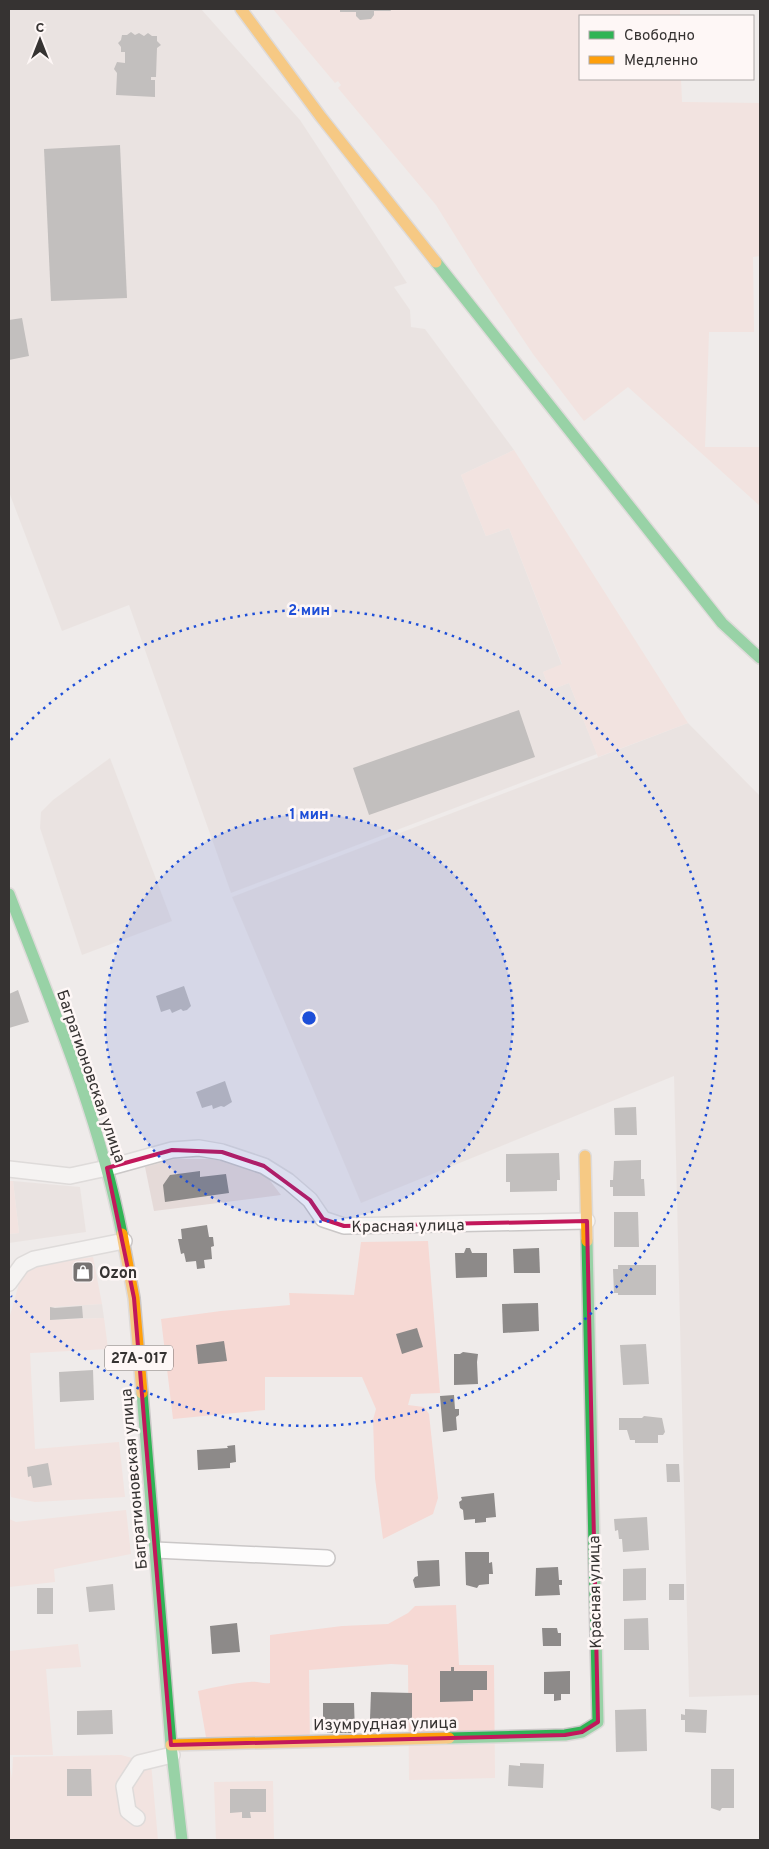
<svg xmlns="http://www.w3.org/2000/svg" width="769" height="1849" font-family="Overpass,sans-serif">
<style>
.built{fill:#e5dad8}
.green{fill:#f6d9d4}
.building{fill:#8d8a89}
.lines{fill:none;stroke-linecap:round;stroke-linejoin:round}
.street-casing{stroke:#cac7c7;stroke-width:18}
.fast-casing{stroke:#cac7c7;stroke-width:14}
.slow-casing{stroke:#cac7c7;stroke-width:14}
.street{stroke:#fdfcfc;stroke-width:15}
.fast{stroke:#30b455;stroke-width:11}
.slow{stroke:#ff9f0a;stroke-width:11}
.marked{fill:none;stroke:#c2185b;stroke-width:4;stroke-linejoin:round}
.ring{fill:none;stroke:#1d4ed8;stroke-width:2.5;stroke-dasharray:2.5 5}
.labels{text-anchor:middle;stroke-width:5;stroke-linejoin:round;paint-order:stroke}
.shield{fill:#fef7f6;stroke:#726e6d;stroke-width:1}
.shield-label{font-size:15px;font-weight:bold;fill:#363332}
.street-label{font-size:16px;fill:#363332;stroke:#fef7f6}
.poi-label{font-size:16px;font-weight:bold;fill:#363332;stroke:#fef7f6;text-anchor:start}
.centre{fill:#1d4ed8;stroke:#fef7f6;stroke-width:2.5}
.ring-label{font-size:15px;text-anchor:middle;font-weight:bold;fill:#1d4ed8;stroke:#fef7f6;stroke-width:5;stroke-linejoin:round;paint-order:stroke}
</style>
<rect width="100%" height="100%" fill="#efebea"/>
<g class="built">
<polygon points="9,9 201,9 300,120 407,283 394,287 410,310 411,327 425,329 514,450 461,475 486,536 509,528 562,665 543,672 550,690 569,683 597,754 231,893 129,605 62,631 9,492"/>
<polygon points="688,723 760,796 760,1695 689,1697 674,1076 361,1203 232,897"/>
<polygon points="110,758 172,921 82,955 40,828 41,812 53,800"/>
<polygon points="174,1159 210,1159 230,1162 265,1174 281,1195 154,1211 145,1167"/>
<polygon points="13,1181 80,1187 86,1232 9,1243 9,1234 19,1233"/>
<polygon points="102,1304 104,1318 50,1320 50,1307"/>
</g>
<g class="green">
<polygon points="273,9 680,9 680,16 580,16 580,79 681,79 682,102 760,103 760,256 753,257 754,332 709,332 705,447 760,447 760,506 628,387 584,421 533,354 478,272 436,205 338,88 341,85 338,81 335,83"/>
<polygon points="514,450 688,723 598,757 569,683 550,690 543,672 562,664 509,528 486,536 461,475"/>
<polygon points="9,1181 13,1181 19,1233 9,1234"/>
<polygon points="428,1241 440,1393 411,1394 408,1405 424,1407 429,1414 438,1498 433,1514 383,1539 375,1478 373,1420 376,1409 362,1377 265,1377 265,1410 173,1419 161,1319 221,1311 290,1305 289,1293 354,1295 361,1242"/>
<polygon points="93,1257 102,1304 50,1307 50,1320 104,1318 108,1349 30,1353 35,1449 119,1442 125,1497 35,1502 11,1497 9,1481 9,1319 24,1266"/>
<polygon points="126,1510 131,1554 54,1569 55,1582 9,1587 9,1519 16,1522"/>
<path d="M 456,1605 L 459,1665 L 494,1665 L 495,1778 L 409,1780 L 408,1665 L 391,1664 L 309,1670 L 310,1744 L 207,1743 L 198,1691 C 215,1687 233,1683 250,1682 C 257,1681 262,1684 270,1683 L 270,1635 L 342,1626 L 388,1624 L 408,1613 L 415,1606 Z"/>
<polygon points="78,1644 81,1667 46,1669 53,1755 9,1755 9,1651"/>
<polygon points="121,1755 151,1763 158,1840 9,1840 9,1761 12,1779 13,1757"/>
<polygon points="273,1781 274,1840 216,1840 214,1782"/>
</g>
<g class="building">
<polygon points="340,9 390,9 391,11 374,11 374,15 371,19 360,20 356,16 356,12 340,12"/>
<polygon points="131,32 135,35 139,33 144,36 148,33 152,36 157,36 157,41 161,45 157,48 156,77 151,77 151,80 155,80 155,97 116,95 117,73 114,69 117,62 125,63 125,52 121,52 121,47 118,43 121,40 122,35 127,35"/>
<polygon points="120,145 127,298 51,301 44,149"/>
<polygon points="22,318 29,356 9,360 9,320"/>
<polygon points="519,710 535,757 369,815 353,768"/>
<polygon points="184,986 191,1006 187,1010 183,1011 181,1009 172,1013 170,1009 161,1012 156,996"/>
<polygon points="18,990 29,1022 9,1028 9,994"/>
<polygon points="225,1081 232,1102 224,1107 221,1106 213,1109 212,1105 202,1108 196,1092"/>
<polygon points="636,1107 637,1135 615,1135 614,1108"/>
<polygon points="559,1153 560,1180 557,1180 557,1191 510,1192 510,1182 506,1182 506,1154"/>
<polygon points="641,1160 641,1179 644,1179 645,1196 613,1196 613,1187 610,1187 610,1180 613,1180 614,1161"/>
<polygon points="200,1171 200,1177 226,1174 229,1193 165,1202 163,1185 170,1175"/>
<polygon points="614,1212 638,1212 639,1247 614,1247"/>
<polygon points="207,1225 209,1237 213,1237 214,1246 211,1247 212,1259 204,1260 205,1268 197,1269 196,1261 186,1262 184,1253 181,1254 178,1239 182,1239 181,1229"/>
<polygon points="466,1248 470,1248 472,1253 487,1253 487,1277 456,1278 455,1253 464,1253"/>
<polygon points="539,1248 540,1273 514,1273 513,1249"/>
<polygon points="618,1265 656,1265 656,1295 618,1295 618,1293 614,1293 613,1269 618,1269"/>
<polygon points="538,1303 539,1331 503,1333 502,1304"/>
<polygon points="82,1306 83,1318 50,1320 50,1307 55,1308"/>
<polygon points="417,1328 423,1347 402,1354 396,1334"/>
<polygon points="224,1341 227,1361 198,1364 196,1345"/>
<polygon points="646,1344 649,1384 623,1385 620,1345"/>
<polygon points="463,1352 478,1354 477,1362 478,1384 454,1385 454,1354 460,1354"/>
<polygon points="93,1370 94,1400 60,1402 59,1372"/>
<polygon points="454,1395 455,1409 459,1409 459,1415 456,1417 457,1430 443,1432 440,1396"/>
<polygon points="644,1416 662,1418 665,1432 663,1435 658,1435 658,1443 635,1443 635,1440 630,1440 627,1430 619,1430 619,1418 642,1418"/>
<polygon points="235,1445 236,1462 230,1463 230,1468 198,1470 197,1450 228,1448 227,1446"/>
<polygon points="48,1463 52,1485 33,1488 31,1476 28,1477 27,1467"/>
<polygon points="666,1464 679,1464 680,1482 667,1482"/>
<polygon points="494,1493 496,1517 486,1518 486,1522 475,1523 475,1519 464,1520 463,1510 460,1508 459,1502 462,1500 461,1497"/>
<polygon points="647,1517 649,1550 623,1552 622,1539 619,1539 618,1530 615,1531 614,1519"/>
<polygon points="465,1552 489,1552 489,1563 492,1562 493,1574 489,1574 489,1584 479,1585 477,1588 466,1585"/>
<polygon points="439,1560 440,1586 415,1588 413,1580 415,1577 418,1576 417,1561"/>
<polygon points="558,1567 559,1580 562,1580 562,1585 559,1585 560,1595 535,1596 536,1568"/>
<polygon points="646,1568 646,1600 623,1601 623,1569"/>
<polygon points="113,1584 115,1610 89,1612 86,1587"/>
<rect x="669" y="1584" width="15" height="16"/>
<rect x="37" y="1588" width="16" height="26"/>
<polygon points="648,1618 649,1650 624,1650 624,1619"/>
<polygon points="237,1623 240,1652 212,1654 210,1626"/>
<polygon points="542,1628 557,1628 558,1633 561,1633 561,1646 543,1646"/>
<polygon points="451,1667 454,1667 454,1671 487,1671 487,1690 473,1690 473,1701 440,1702 440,1671 451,1671"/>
<polygon points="570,1671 570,1694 561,1694 561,1700 554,1701 554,1694 544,1694 544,1672"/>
<polygon points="371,1692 412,1693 412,1720 370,1719"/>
<polygon points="323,1703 354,1703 355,1733 327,1733 327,1727 323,1727"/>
<polygon points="646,1709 647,1751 616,1752 615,1710"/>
<polygon points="685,1709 707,1710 706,1733 685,1732 685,1720 681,1720 681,1714 685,1715"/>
<polygon points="112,1710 113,1734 77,1735 77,1711"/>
<polygon points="520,1763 544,1764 543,1788 508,1786 509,1765 520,1766"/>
<polygon points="67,1769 91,1769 92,1796 67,1796"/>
<polygon points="711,1769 734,1769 734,1808 722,1808 720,1811 711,1808"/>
<polygon points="230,1789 266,1789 266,1812 250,1812 251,1818 242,1818 242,1812 230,1813"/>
</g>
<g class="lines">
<g class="street-casing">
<g id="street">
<polyline points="9,1169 70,1176 107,1168 172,1150 199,1148 222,1152 264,1166 288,1181 310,1200 323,1219 344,1226 587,1221"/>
<polyline points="9,1283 22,1265 34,1259 124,1241"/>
<polyline points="155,1550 327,1558"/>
<polyline points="137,1818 128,1811 124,1786 139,1763 172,1755"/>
</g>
</g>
<g class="fast-casing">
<g id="fast">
<polyline points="436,262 722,623 760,658"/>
<path d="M 9,894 C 52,1005 99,1117 122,1234"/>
<polyline points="142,1393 171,1745 182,1840"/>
<polyline points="449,1738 565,1735 582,1732 598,1722 587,1241"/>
</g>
</g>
<g class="slow-casing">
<g id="slow">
<polyline points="241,9 321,117 436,262"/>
<polyline points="585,1156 587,1241"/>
<polyline points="122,1234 134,1298 142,1393"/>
<polyline points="171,1745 449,1738"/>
</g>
</g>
<use href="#street" class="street"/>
<use href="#fast" class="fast"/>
<use href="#slow" class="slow"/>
</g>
<path d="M0 0H769V1849H0ZM 172,1150 L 222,1152 L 264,1166 L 310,1200 L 323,1219 L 344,1226 L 587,1221 L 598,1722 L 582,1732 L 565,1735 L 171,1745 L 134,1298 L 107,1168 Z" fill="#efebea" fill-opacity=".55" fill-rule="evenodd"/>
<path class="marked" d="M 172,1150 L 222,1152 L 264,1166 L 310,1200 L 323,1219 L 344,1226 L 587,1221 L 598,1722 L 582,1732 L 565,1735 L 171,1745 L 134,1298 L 107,1168 Z"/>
<circle cx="309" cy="1018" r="204" fill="#1d4ed8" fill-opacity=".12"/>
<g class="ring">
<circle cx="309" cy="1018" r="204"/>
<path d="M11 740A408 408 0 1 1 11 1296"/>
</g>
<defs>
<g id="shop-square" transform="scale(1.125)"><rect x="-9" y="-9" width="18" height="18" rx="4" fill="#777372" stroke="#fef7f6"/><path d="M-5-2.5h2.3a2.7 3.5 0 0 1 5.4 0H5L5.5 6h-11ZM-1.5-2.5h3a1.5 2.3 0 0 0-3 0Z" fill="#fff"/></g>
</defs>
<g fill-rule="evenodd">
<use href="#shop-square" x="83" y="1272"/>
</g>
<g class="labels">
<rect class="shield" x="105" y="1345.5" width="68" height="25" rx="4"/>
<g class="shield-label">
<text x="139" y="1363">27А-017</text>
</g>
<g class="street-label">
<text transform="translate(92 1076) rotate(71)" y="6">Багратионовская улица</text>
<text transform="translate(408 1225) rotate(-1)" y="6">Красная улица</text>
<text transform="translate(133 1479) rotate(-95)" y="6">Багратионовская улица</text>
<text transform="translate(594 1592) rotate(-91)" y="6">Красная улица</text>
<text transform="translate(385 1723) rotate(-1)" y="6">Изумрудная улица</text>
</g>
<g class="poi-label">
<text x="99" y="1278">Ozon</text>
</g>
</g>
<circle cx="309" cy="1018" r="8" class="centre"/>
<g class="ring-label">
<text x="309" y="615">2 мин</text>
<text x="309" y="819">1 мин</text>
</g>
<rect width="769" height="1849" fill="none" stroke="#363332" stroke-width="20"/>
<rect x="579" y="15" width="175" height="65" fill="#fef7f6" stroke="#aea9a8"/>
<rect x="589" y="31" width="25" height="8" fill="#30b455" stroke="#aea9a8"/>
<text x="624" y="40" font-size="15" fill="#363332">Свободно</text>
<rect x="589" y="56" width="25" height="8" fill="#ff9f0a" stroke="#aea9a8"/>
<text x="624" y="65" font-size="15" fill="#363332">Медленно</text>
<g transform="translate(40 40)" stroke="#fef7f6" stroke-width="4" paint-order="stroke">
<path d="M0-4L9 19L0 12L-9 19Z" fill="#363332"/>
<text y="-8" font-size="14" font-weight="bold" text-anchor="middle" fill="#363332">С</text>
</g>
</svg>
